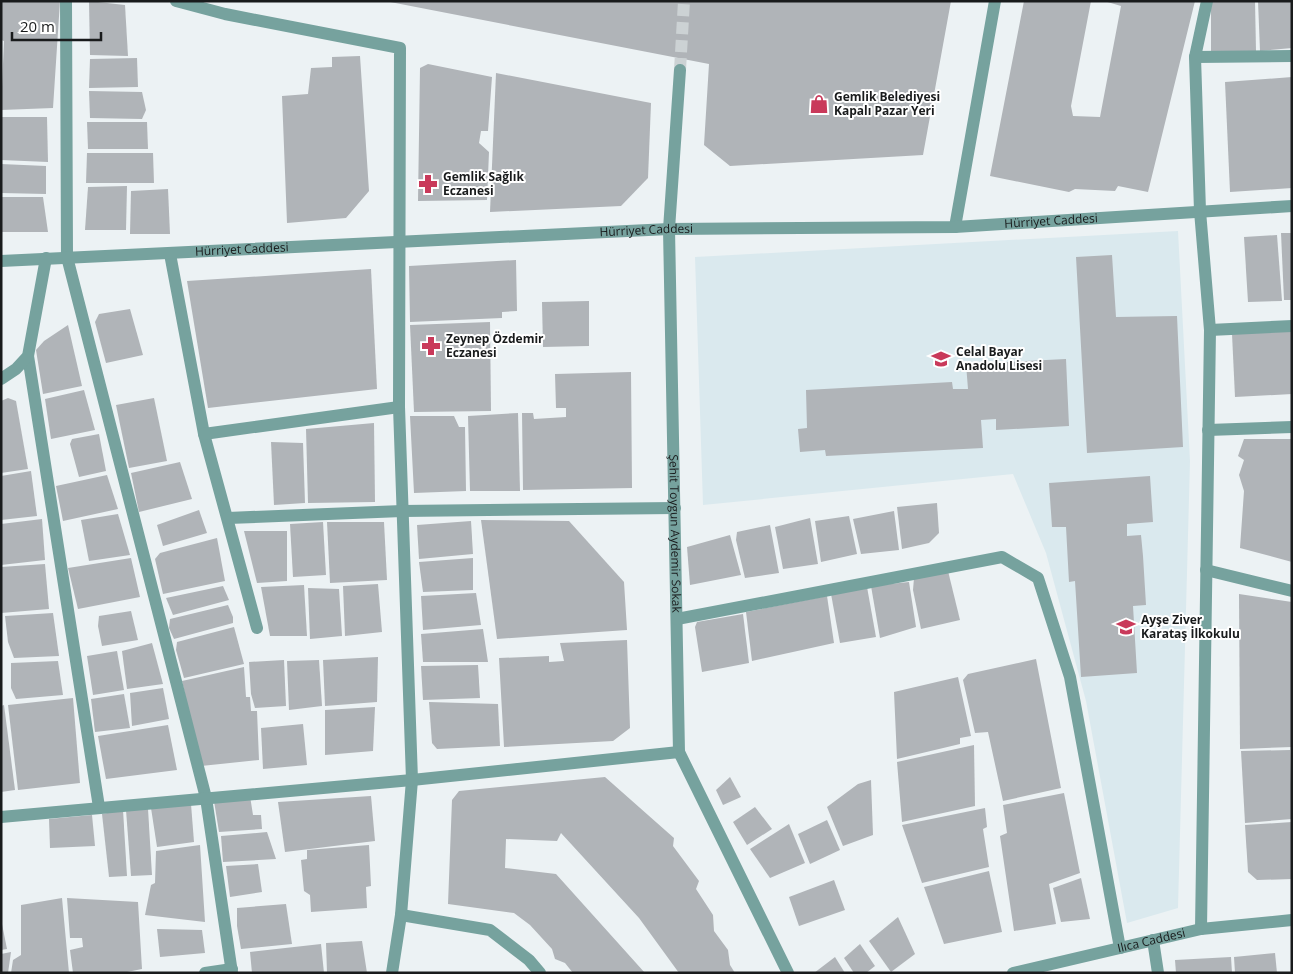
<svg xmlns="http://www.w3.org/2000/svg" width="1293" height="974" font-family="'Open Sans',sans-serif">
<style>
.built{fill:#dae9ee}
.building{fill:#b0b4b8}
.lines{fill:none;stroke-linecap:round;stroke-linejoin:round}
.minor-tunnel{stroke:#ccd2d4;stroke-width:12;stroke-dasharray:12 6;stroke-linecap:butt}
.minor{stroke:#76a29e;stroke-width:12}
.tertiary{stroke:#76a29e;stroke-width:12}
.labels{text-anchor:middle;stroke-width:4;stroke-linejoin:round;paint-order:stroke}
.poi-label{font-size:12px;font-weight:bold;fill:#191b1c;stroke:#fff;text-anchor:start}
.street-label{font-size:12px;fill:#191b1c;stroke:#fff}
</style>
<rect width="100%" height="100%" fill="#ecf2f4"/>
<polygon class="built" points="1178,231 1190,461 1178,908 1127,923 1086,701 1046,553 1013,474 703,505 695,257"/>
<g class="building">
<polygon points="1,1 60,1 53,108 1,110 4,41 1,40"/>
<polygon points="89,1 125,5 128,56 90,55"/>
<polygon points="385,1 951,1 923,155 730,166 704,145 709,64"/>
<polygon points="1024,1 1091,1 1071,106 1073,116 1100,117 1121,6 1104,1 1195,1 1148,192 1118,186 1115,191 1075,189 1069,192 990,176"/>
<polygon points="1211,1 1255,1 1256,51 1211,51"/>
<polygon points="1258,1 1291,1 1292,48 1260,51"/>
<polygon points="360,56 369,191 346,218 287,223 282,96 308,94 311,68 332,67 332,57"/>
<polygon points="137,58 138,87 89,88 90,59"/>
<polygon points="428,64 492,77 488,131 481,131 479,143 489,152 487,200 418,201 420,68"/>
<polygon points="496,73 651,103 648,178 621,206 490,212"/>
<polygon points="1292,77 1292,188 1230,192 1225,82"/>
<polygon points="89,91 142,92 146,110 142,119 90,118"/>
<polygon points="1,117 47,117 48,162 1,160"/>
<polygon points="87,122 147,122 148,149 88,149"/>
<polygon points="87,153 153,153 154,183 86,183"/>
<polygon points="1,164 46,166 46,194 1,193"/>
<polygon points="127,186 126,230 85,230 88,187"/>
<polygon points="168,189 170,234 130,234 131,191"/>
<polygon points="1,197 43,197 48,232 1,232"/>
<polygon points="1281,233 1292,233 1292,300 1284,300"/>
<polygon points="1277,235 1282,301 1248,302 1244,237"/>
<polygon points="1112,255 1116,317 1177,316 1183,447 1087,453 1076,257"/>
<polygon points="516,260 517,311 502,312 502,318 410,322 409,266"/>
<polygon points="371,269 377,389 208,408 187,281"/>
<polygon points="589,301 589,346 543,347 542,302"/>
<polygon points="130,309 143,355 106,363 95,322 99,314"/>
<polygon points="490,322 491,411 414,412 410,325"/>
<polygon points="68,325 82,386 43,394 36,350 44,341"/>
<polygon points="1292,331 1292,394 1235,397 1232,334"/>
<polygon points="1066,359 1069,426 996,430 996,419 981,420 983,448 826,456 825,450 800,452 798,429 807,428 806,390 952,382 953,389 968,389 966,364"/>
<polygon points="631,372 632,488 523,490 522,413 533,413 534,419 566,417 566,408 556,408 555,374"/>
<polygon points="84,390 95,430 51,439 45,399"/>
<polygon points="8,398 16,401 28,469 1,473 1,401"/>
<polygon points="154,398 167,461 129,468 116,405"/>
<polygon points="518,413 520,491 470,491 468,416"/>
<polygon points="410,416 454,416 459,427 465,427 466,491 414,493"/>
<polygon points="374,423 375,502 308,503 306,429"/>
<polygon points="99,434 106,471 79,477 70,444 72,439"/>
<polygon points="1244,439 1292,439 1292,562 1240,548 1244,491 1239,475 1244,460 1238,456"/>
<polygon points="271,442 303,443 305,503 274,505"/>
<polygon points="180,462 192,499 139,512 131,473"/>
<polygon points="31,471 37,516 1,520 1,476"/>
<polygon points="107,475 118,509 63,521 56,486"/>
<polygon points="1150,476 1153,522 1127,524 1127,536 1141,535 1143,556 1146,605 1133,606 1137,673 1081,677 1075,581 1069,582 1066,527 1052,527 1049,483"/>
<polygon points="937,503 939,533 929,543 902,549 897,507"/>
<polygon points="199,510 207,533 163,546 157,525"/>
<polygon points="894,511 899,550 861,554 853,519"/>
<polygon points="118,514 130,555 89,561 81,520"/>
<polygon points="849,516 857,554 821,562 815,521"/>
<polygon points="810,518 818,564 783,569 775,527"/>
<polygon points="42,519 45,560 1,565 1,524"/>
<polygon points="481,520 569,521 624,582 627,630 497,639"/>
<polygon points="471,521 473,554 419,559 417,525"/>
<polygon points="323,522 326,575 293,577 290,524"/>
<polygon points="327,522 384,522 387,580 330,583"/>
<polygon points="770,525 779,573 745,578 736,540 737,532"/>
<polygon points="244,531 287,531 287,581 257,583"/>
<polygon points="730,535 741,575 690,585 687,547"/>
<polygon points="217,538 225,581 163,594 155,559 160,553"/>
<polygon points="131,558 140,597 78,609 68,568"/>
<polygon points="473,558 473,590 423,592 419,562"/>
<polygon points="45,564 49,609 1,613 1,567"/>
<polygon points="948,571 960,620 921,629 913,590 914,578"/>
<polygon points="909,582 916,627 880,638 871,586"/>
<polygon points="378,584 382,632 345,636 343,586"/>
<polygon points="304,585 307,636 270,636 261,587"/>
<polygon points="223,586 229,600 173,615 166,598"/>
<polygon points="867,587 876,637 840,643 831,594"/>
<polygon points="308,588 339,589 342,636 310,639"/>
<polygon points="476,593 481,625 423,630 421,596"/>
<polygon points="1239,594 1292,602 1292,747 1240,749"/>
<polygon points="827,596 834,643 752,661 746,612"/>
<polygon points="228,605 233,617 233,623 174,639 169,628 170,619"/>
<polygon points="131,611 138,640 102,646 98,626 99,616"/>
<polygon points="53,613 59,656 14,658 8,642 5,616"/>
<polygon points="743,614 749,663 702,672 695,627 697,622"/>
<polygon points="234,627 244,664 184,678 176,650 177,642"/>
<polygon points="483,629 488,662 423,662 421,634"/>
<polygon points="627,640 630,728 613,741 504,747 499,658 549,656 549,662 564,661 560,643"/>
<polygon points="152,643 163,684 127,689 122,651"/>
<polygon points="117,651 124,690 93,695 87,656"/>
<polygon points="378,657 377,702 325,706 323,660"/>
<polygon points="1036,659 1061,788 1003,801 988,732 975,733 963,680 968,674"/>
<polygon points="284,660 286,706 255,708 251,694 249,662"/>
<polygon points="319,660 322,706 289,710 287,661"/>
<polygon points="58,661 63,695 16,699 11,688 11,663"/>
<polygon points="478,665 480,698 423,700 421,666"/>
<polygon points="244,667 246,697 250,697 251,711 257,711 259,760 201,766 182,681"/>
<polygon points="958,677 971,736 960,738 960,744 897,759 894,692"/>
<polygon points="163,688 169,719 132,726 130,693"/>
<polygon points="124,694 130,728 95,732 91,699"/>
<polygon points="73,698 80,783 18,790 8,705"/>
<polygon points="429,702 498,704 500,746 437,749 432,743"/>
<polygon points="4,705 15,790 1,792 1,706"/>
<polygon points="375,707 373,751 325,755 325,710"/>
<polygon points="303,724 307,765 263,769 261,728"/>
<polygon points="168,725 177,770 106,779 98,736"/>
<polygon points="974,745 975,806 902,822 897,762"/>
<polygon points="1290,750 1292,819 1245,823 1241,751"/>
<polygon points="605,777 674,838 673,846 699,881 696,889 713,915 714,931 728,950 730,965 735,973 679,973 639,918 561,833 557,841 506,839 505,868 556,874 645,973 573,973 565,963 555,959 552,949 530,925 514,913 448,904 452,800 459,791"/>
<polygon points="730,777 741,797 723,805 716,790"/>
<polygon points="871,780 873,835 843,846 827,807 858,784"/>
<polygon points="1064,793 1080,873 1049,884 1056,924 1014,931 1000,836 1007,833 1003,805"/>
<polygon points="250,796 253,815 261,815 262,829 219,832 214,801"/>
<polygon points="371,796 375,841 285,852 278,802"/>
<polygon points="191,804 194,842 157,847 151,808"/>
<polygon points="755,807 772,829 747,845 733,822"/>
<polygon points="985,808 987,827 983,829 989,867 922,883 902,825"/>
<polygon points="148,809 152,875 131,876 126,810"/>
<polygon points="123,810 127,876 109,877 102,814"/>
<polygon points="92,815 95,846 50,848 49,819"/>
<polygon points="827,820 840,850 810,864 798,834"/>
<polygon points="1292,822 1292,879 1257,880 1248,872 1245,825"/>
<polygon points="789,824 805,863 770,878 750,849"/>
<polygon points="267,832 276,859 223,862 221,836"/>
<polygon points="200,845 205,922 145,915 151,885 155,883 156,851"/>
<polygon points="369,845 371,886 366,887 367,908 311,912 310,895 304,891 301,860 307,859 307,850"/>
<polygon points="258,864 262,892 230,897 226,866"/>
<polygon points="989,871 1002,932 944,944 924,887"/>
<polygon points="1081,878 1090,919 1061,922 1053,888"/>
<polygon points="834,880 845,910 799,926 789,897"/>
<polygon points="62,898 69,973 11,973 13,960 21,955 21,905"/>
<polygon points="67,898 138,902 142,969 122,973 73,973 70,950 83,947 82,938 70,938"/>
<polygon points="286,904 292,944 241,949 237,926 237,908"/>
<polygon points="898,917 915,954 891,972 869,941"/>
<polygon points="1,919 7,949 1,950"/>
<polygon points="157,929 202,930 205,953 160,957"/>
<polygon points="362,941 367,973 327,973 326,943"/>
<polygon points="321,944 324,973 252,973 250,952"/>
<polygon points="860,944 875,966 866,973 854,973 844,958"/>
<polygon points="11,952 8,973 1,973 1,954"/>
<polygon points="1275,953 1277,973 1235,973 1234,957"/>
<polygon points="835,957 845,973 814,973"/>
<polygon points="1231,957 1232,973 1176,973 1175,960"/>
</g>
<g class="lines">
<polyline class="minor-tunnel" points="680,70 684,1"/>
<g class="minor">
<polyline points="66,1 67,257 206,798 232,973"/>
<polyline points="176,1 225,14 400,48 399,407 412,780 401,915 392,973"/>
<polyline points="1195,57 1292,56"/>
<path id="s1" d="M 680,70 L 669,229 L 679,752 L 788,973"/>
<polyline points="955,227 995,1"/>
<polyline points="170,254 204,434 257,628"/>
<path id="s2" d="M 1,261 L 669,229 L 955,227 L 1292,206"/>
<polyline points="1210,330 1292,326"/>
<polyline points="28,356 99,807"/>
<polyline points="1,379 16,369 28,356 46,258"/>
<polyline points="1208,430 1292,427"/>
<polyline points="204,434 399,407"/>
<polyline points="228,518 402,511 675,508"/>
<polyline points="1206,570 1292,591"/>
<polyline points="677,619 1002,557 1038,578 1070,677 1120,948"/>
<polyline points="1,817 412,780 679,752"/>
<polyline points="401,915 490,930 529,960 540,973"/>
<polyline points="1201,929 1210,330 1200,211 1195,57 1207,1"/>
<polyline points="1153,940 1158,973"/>
<polyline points="205,973 232,969"/>
</g>
<path class="tertiary" id="s3" d="M 1013,973 L 1201,929 L 1292,920"/>
</g>
<defs>
<g id="shop-bare" transform="scale(1.5)"><path d="M-5-2.5h2.3a2.7 3.5 0 0 1 5.4 0H5L5.5 6h-11ZM-1.5-2.5h3a1.5 2.3 0 0 0-3 0Z" fill="#c9395a" stroke="#fff" stroke-width="2.5" paint-order="stroke"/></g>
<g id="pharmacy-bare" transform="scale(1.5)"><path d="M-2-6h4v4h4v4h-4v4h-4v-4h-4v-4h4Z" fill="#c9395a" stroke="#fff" stroke-width="2.5" paint-order="stroke"/></g>
<g id="school-bare" transform="scale(1.5)"><path d="M0-5L7-2L0 1L-7-2ZM-4 1L0 2.5L4 1V4Q0 6-4 4Z" fill="#c9395a" stroke="#fff" stroke-width="2.5" paint-order="stroke"/></g>
</defs>
<g fill-rule="evenodd">
<use href="#shop-bare" x="819" y="104"/>
<use href="#pharmacy-bare" x="428" y="184"/>
<use href="#pharmacy-bare" x="431" y="346"/>
<use href="#school-bare" x="941" y="359"/>
<use href="#school-bare" x="1126" y="627"/>
</g>
<g class="labels">
<g class="poi-label">
<text x="834" y="101">Gemlik Belediyesi<tspan x="834" dy="14">Kapalı Pazar Yeri</tspan></text>
<text x="443" y="181">Gemlik Sağlık<tspan x="443" dy="14">Eczanesi</tspan></text>
<text x="446" y="343">Zeynep Özdemir<tspan x="446" dy="14">Eczanesi</tspan></text>
<text x="956" y="356">Celal Bayar<tspan x="956" dy="14">Anadolu Lisesi</tspan></text>
<text x="1141" y="624">Ayşe Ziver<tspan x="1141" dy="14">Karataş İlkokulu</tspan></text>
</g>
<g class="street-label">
<text dy="4" stroke="none"><textPath href="#s2" startOffset="1051">Hürriyet Caddesi</textPath></text>
<text dy="4" stroke="none"><textPath href="#s2" startOffset="646">Hürriyet Caddesi</textPath></text>
<text dy="4" stroke="none"><textPath href="#s2" startOffset="241">Hürriyet Caddesi</textPath></text>
<text dy="4" stroke="none"><textPath href="#s1" startOffset="464">Şehit Toygun Aydemir Sokak</textPath></text>
<text dy="4" stroke="none"><textPath href="#s3" startOffset="142">Ilıca Caddesi</textPath></text>
</g>
</g>
<rect width="1293" height="974" fill="none" stroke="#191b1c" stroke-width="5"/>
<path d="M12 32v8h89v-8" fill="none" stroke="#191b1c" stroke-width="2.5"/>
<text x="20" y="32" font-size="15" fill="#191b1c" stroke="#ffffff" stroke-width="4" paint-order="stroke">20 m</text>
</svg>
